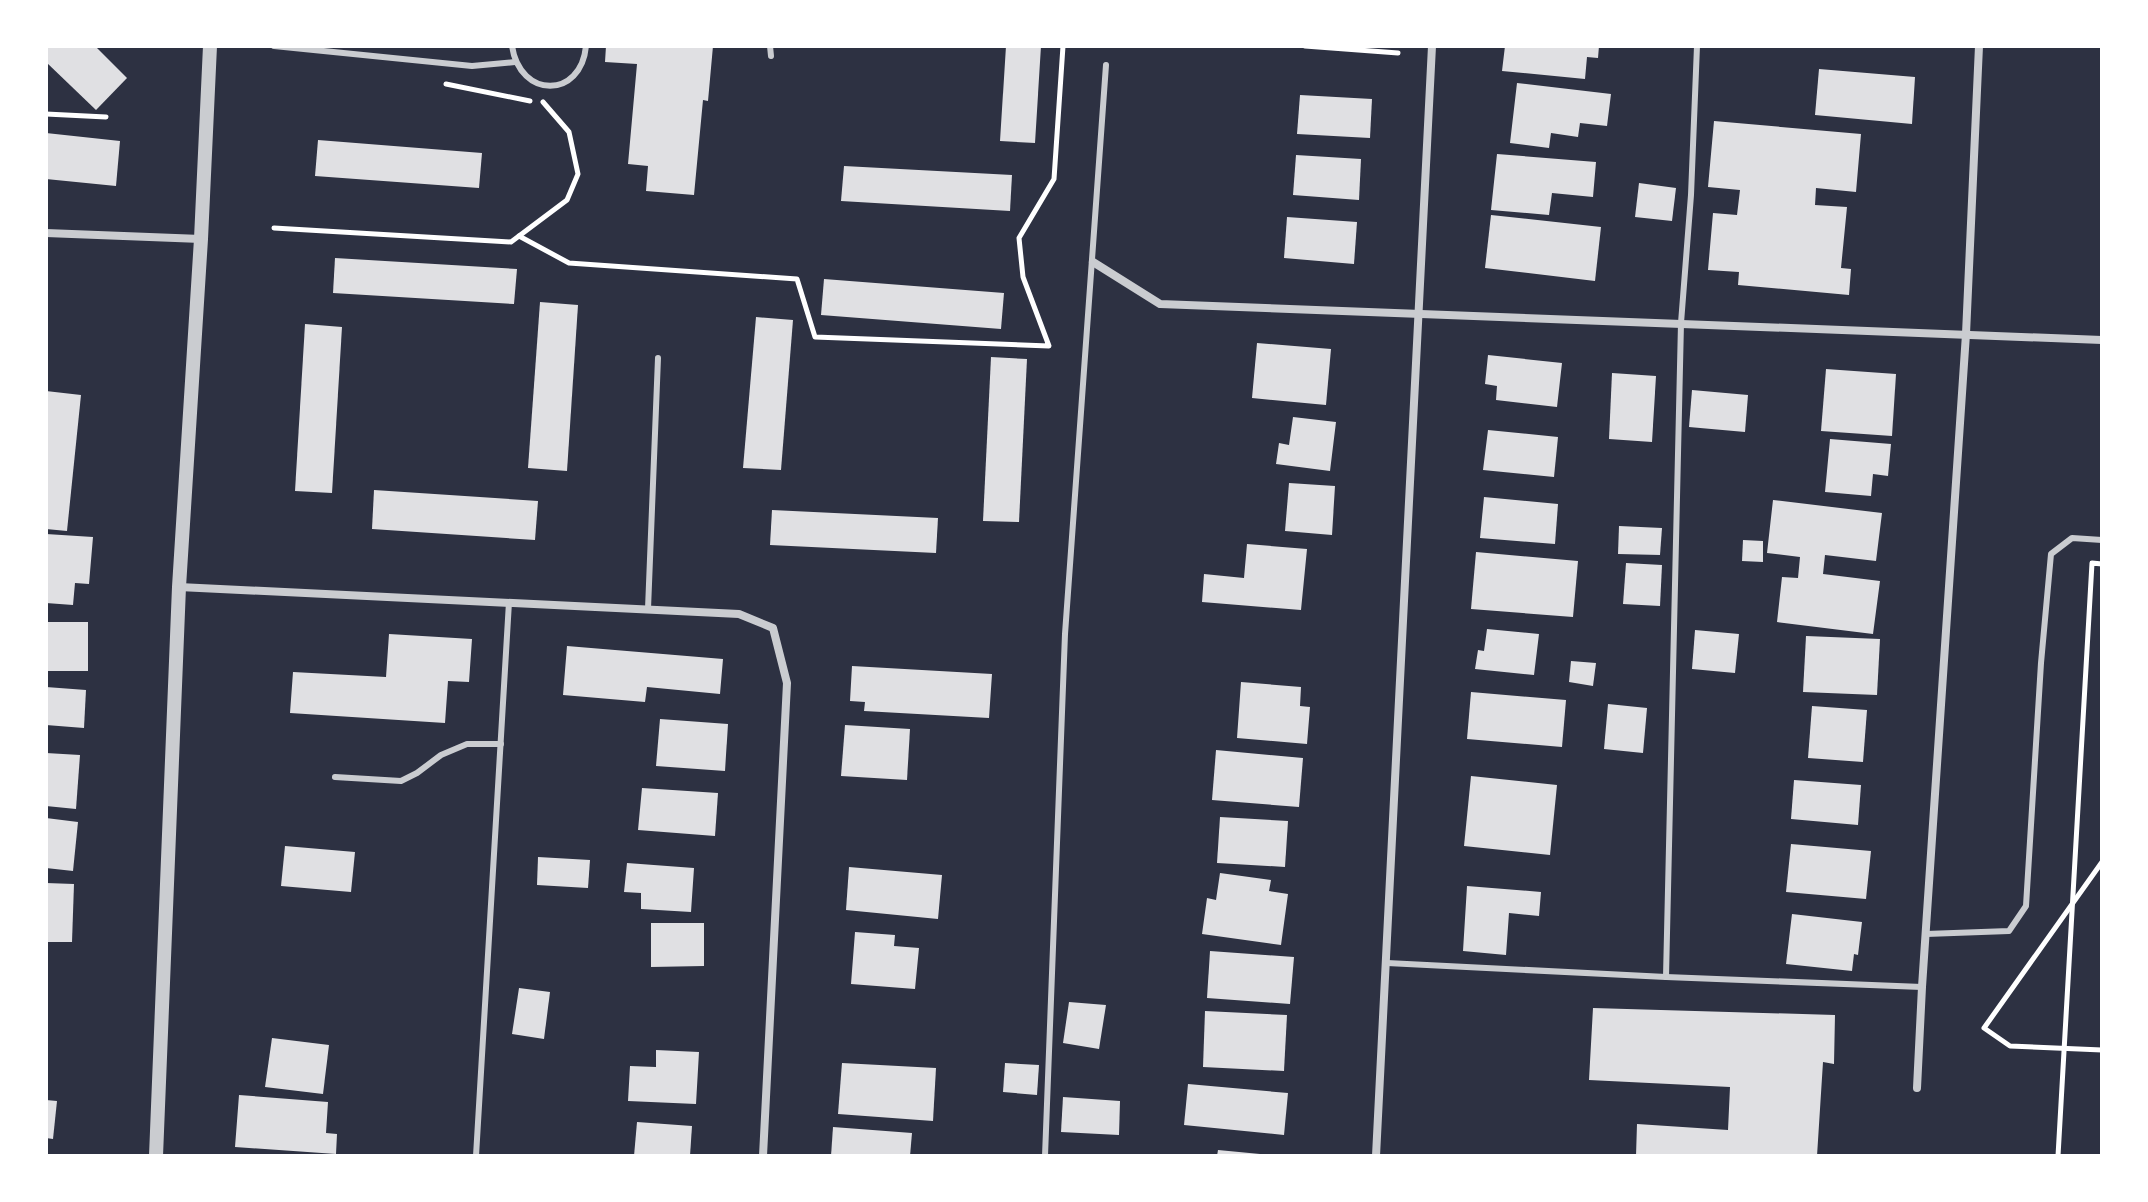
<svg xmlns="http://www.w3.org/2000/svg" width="2148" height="1202" font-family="'Varela Round',sans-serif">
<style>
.building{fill:#e0e0e3}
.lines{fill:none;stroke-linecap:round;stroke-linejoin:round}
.path{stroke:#fff;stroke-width:5}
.service{stroke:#caccd0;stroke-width:6}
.minor{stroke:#caccd0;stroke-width:8}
.tertiary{stroke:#caccd0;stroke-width:14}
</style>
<rect width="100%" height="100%" fill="#2d3142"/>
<g class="building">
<polygon points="46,46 95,46 127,78 96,110 46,62"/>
<polygon points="606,46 713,46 708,101 703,100 694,195 646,191 648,166 628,164 637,64 605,62"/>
<polygon points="1006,46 1041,46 1035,143 1000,141"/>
<polygon points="1505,46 1599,46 1598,58 1587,57 1585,79 1502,71"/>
<polygon points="1819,69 1915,77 1912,124 1815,115"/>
<polygon points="1517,83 1611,94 1607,126 1580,123 1578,137 1551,133 1549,148 1510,143"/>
<polygon points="1300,95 1372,99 1370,138 1297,134"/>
<polygon points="1714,121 1861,134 1856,192 1816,188 1815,205 1847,207 1841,268 1851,269 1849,295 1738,285 1739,272 1708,270 1713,213 1737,215 1740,190 1708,187"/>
<polygon points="46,133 120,141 116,186 46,179"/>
<polygon points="318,140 482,153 479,188 315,176"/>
<polygon points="1497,154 1596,162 1593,197 1552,193 1549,215 1491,210"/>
<polygon points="1296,155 1361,159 1359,200 1293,195"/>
<polygon points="844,166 1012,175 1010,211 841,201"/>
<polygon points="1639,183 1676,188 1672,221 1635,217"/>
<polygon points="1491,215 1601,227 1595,281 1485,268"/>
<polygon points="1287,217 1357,222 1354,264 1284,258"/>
<polygon points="335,258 517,269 514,304 333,293"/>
<polygon points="824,279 1004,293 1001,329 821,315"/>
<polygon points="540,302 578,305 567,471 528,468"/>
<polygon points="756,317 793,320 781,470 743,468"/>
<polygon points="305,324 342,327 332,493 295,491"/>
<polygon points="1257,343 1331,349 1326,405 1252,398"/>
<polygon points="1488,355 1562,363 1557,407 1496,400 1497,386 1485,384"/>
<polygon points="991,357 1027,359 1019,522 983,521"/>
<polygon points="1826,369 1896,374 1892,436 1821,431"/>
<polygon points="1612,373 1656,376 1652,442 1609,439"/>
<polygon points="1692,390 1748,395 1745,432 1689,427"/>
<polygon points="46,391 81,395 67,531 46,529"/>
<polygon points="1293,417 1336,422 1330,471 1276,464 1279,443 1289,445"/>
<polygon points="1488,430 1558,437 1554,477 1483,470"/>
<polygon points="1830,439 1891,444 1888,476 1873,474 1871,496 1825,492"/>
<polygon points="1289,483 1335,486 1332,535 1285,531"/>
<polygon points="374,490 538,501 535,540 372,529"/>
<polygon points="1484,497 1558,504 1555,544 1480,538"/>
<polygon points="1773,500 1882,513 1876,561 1825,555 1823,574 1880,581 1873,634 1777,622 1782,577 1798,578 1800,557 1767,553"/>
<polygon points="772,510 938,518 936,553 770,545"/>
<polygon points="1619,526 1662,528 1660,555 1618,554"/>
<polygon points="46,534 93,537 89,584 75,583 73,605 46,603"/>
<polygon points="1743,540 1763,541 1763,562 1742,561"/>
<polygon points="1247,544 1307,549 1301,610 1202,602 1204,574 1244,578"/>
<polygon points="1476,552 1578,561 1573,617 1471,609"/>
<polygon points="1626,563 1662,565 1660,606 1623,604"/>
<rect x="46" y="622" width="42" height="49"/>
<polygon points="1487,629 1539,634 1534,675 1475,669 1478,650 1484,651"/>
<polygon points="1695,630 1739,634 1735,673 1692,669"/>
<polygon points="389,634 472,639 469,682 448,681 445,723 290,713 293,672 386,677"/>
<polygon points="1806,636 1880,639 1877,695 1803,692"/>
<polygon points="567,646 723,659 720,694 647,687 645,702 563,695"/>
<polygon points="1571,661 1596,663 1593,686 1569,682"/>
<polygon points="852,666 992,674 989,718 864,711 865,702 850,701"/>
<polygon points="1241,682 1301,687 1300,706 1310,707 1307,744 1237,738"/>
<polygon points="46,687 86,690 84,728 46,725"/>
<polygon points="1471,692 1566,700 1562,747 1467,739"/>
<polygon points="1608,704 1647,708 1643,753 1604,749"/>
<polygon points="1812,706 1867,710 1863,762 1808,758"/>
<polygon points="660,719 728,724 725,771 656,766"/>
<polygon points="845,725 910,729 907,780 841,776"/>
<polygon points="1216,750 1303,758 1299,807 1212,800"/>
<polygon points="46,753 80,755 76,809 46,806"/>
<polygon points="1471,776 1557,785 1550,855 1464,846"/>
<polygon points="1794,780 1861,785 1858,825 1791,819"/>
<polygon points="642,788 718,793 715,836 638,830"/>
<polygon points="1220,817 1288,821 1285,867 1217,863"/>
<polygon points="46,818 78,822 73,871 46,868"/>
<polygon points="1791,844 1871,851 1866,899 1786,892"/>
<polygon points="285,846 355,852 351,892 281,886"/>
<polygon points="538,857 590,860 588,888 537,885"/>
<polygon points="627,863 694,868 691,912 641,909 641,893 624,892"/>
<polygon points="849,867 942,875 938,919 846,910"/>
<polygon points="1220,873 1271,880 1269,891 1288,894 1281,945 1202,934 1207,898 1216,900"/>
<polygon points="46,883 74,884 72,942 46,942"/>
<polygon points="1467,886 1541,892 1539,916 1509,913 1506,955 1463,951"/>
<polygon points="1792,914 1862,922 1858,955 1854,954 1852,971 1786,964"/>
<polygon points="651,923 704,923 704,966 651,967"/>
<polygon points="855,932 895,935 894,946 919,948 915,989 851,984"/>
<polygon points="1210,951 1294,957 1290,1004 1207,998"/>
<polygon points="519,988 550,992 544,1039 512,1034"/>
<polygon points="1069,1002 1106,1005 1099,1049 1063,1043"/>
<polygon points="1593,1008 1835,1015 1834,1064 1823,1062 1817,1156 1636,1156 1637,1124 1728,1130 1730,1087 1589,1080"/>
<polygon points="1205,1011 1287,1015 1284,1071 1203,1067"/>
<polygon points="272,1038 329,1045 323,1094 265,1087"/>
<polygon points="656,1050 699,1052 696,1104 628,1101 630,1066 656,1067"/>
<polygon points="842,1063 936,1068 933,1121 838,1114"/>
<polygon points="1005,1063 1039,1065 1037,1095 1003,1092"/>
<polygon points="1188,1084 1288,1093 1284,1135 1184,1125"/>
<polygon points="239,1095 328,1102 326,1133 337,1134 336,1154 235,1147"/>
<polygon points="1063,1097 1120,1101 1119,1135 1061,1132"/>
<polygon points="46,1100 57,1101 53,1139 46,1138"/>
<polygon points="637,1122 692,1126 690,1156 634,1156"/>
<polygon points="833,1127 912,1133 910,1156 831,1156"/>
<polygon points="1218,1150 1260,1154 1260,1156 1217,1156"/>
</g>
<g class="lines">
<g class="path">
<polyline points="1305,46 1398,53"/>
<polyline points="446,84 530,101"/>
<polyline points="46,114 106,117"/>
<polyline points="274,228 511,242 567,200 578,174 569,132 543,102"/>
<polyline points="519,236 569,263 797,279 815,337 1049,346 1023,277 1019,238 1054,179 1063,46"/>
<polyline points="2102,862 1984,1028 2010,1046 2102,1050"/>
<polyline points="2058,1156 2092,563 2102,564"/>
</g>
<g class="service">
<polyline points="274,46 472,66 515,62"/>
<path d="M 512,46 C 520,99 581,99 586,46"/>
<polyline points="770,46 771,56"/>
<polyline points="648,609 658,358"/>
<polyline points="335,777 401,781 417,773 441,755 467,744 501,744"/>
<polyline points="1926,934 2009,931 2026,906 2041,663 2051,554 2072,538 2102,540"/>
<polyline points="1387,963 1666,977 1922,987"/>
<polyline points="1666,977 1681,323 1691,195 1697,46"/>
<polyline points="476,1156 509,602"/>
<polyline points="1045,1156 1065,634 1106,65"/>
</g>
<g class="minor">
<polyline points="46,233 201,239"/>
<polyline points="1093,262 1160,304 2102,340"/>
<polyline points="179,587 739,614 773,628 787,683 763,1156"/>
<polyline points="1917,1088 1922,987 1966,334 1979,46"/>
<polyline points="1376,1156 1432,46"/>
</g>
<polyline class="tertiary" points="156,1156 179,587 201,239 210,46"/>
</g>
<rect width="2148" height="1202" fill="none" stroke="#ffffff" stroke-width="96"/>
</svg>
